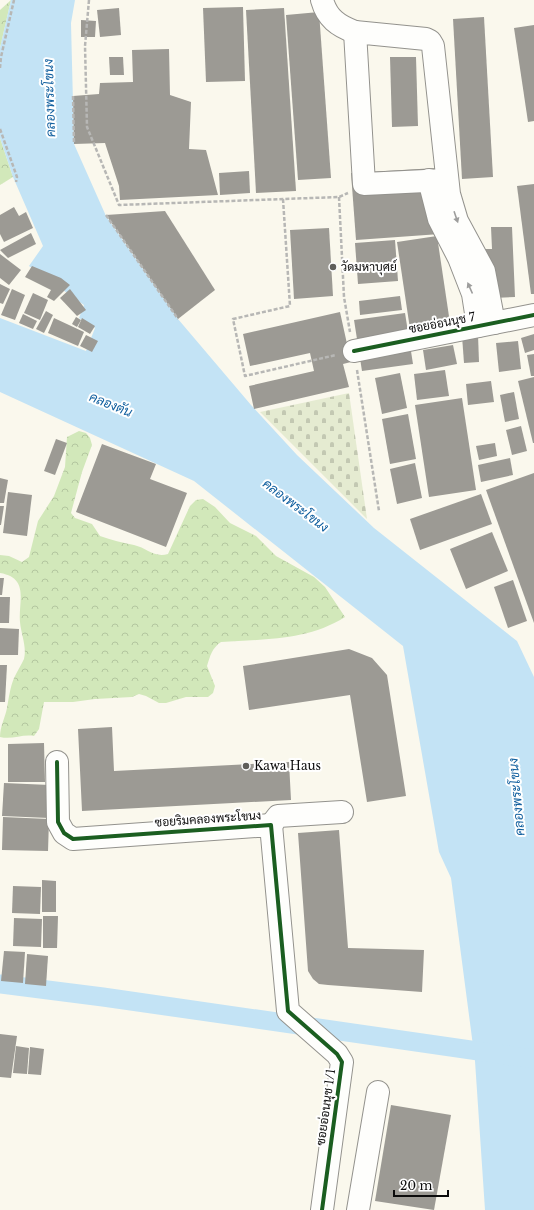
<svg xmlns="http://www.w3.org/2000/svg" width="534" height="1210" font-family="'Libre Baskerville',Sarabun,serif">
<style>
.forest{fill:url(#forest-crowns)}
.cemetery{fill:url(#cemetery-stones)}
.water{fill:#c3e3f5}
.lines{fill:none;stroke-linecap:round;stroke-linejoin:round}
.canal{stroke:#c3e3f5;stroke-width:19}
.building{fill:#9c9a94}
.minor-casing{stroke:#93928d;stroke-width:24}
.path{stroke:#b7b7b5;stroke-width:2.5;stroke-dasharray:4 2;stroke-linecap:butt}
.minor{stroke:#fefefc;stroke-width:22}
.cycleway-casing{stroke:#fff;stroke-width:6}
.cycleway{stroke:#1b5e20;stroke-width:4}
.oneway{fill:#9d9d9c}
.poi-dot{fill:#5f5e5a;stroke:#fff;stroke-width:1.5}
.labels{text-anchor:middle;stroke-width:4;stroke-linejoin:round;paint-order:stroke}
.poi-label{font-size:12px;fill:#0b0b0b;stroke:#fff;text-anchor:start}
.street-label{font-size:12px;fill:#0b0b0b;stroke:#fff}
.water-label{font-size:13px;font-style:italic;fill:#12609f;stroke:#fff}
</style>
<defs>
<pattern id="forest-crowns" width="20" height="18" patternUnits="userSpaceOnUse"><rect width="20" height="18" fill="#d2e8ba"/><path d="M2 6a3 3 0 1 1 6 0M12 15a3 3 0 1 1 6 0" fill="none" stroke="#b3c69f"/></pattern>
<pattern id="cemetery-stones" width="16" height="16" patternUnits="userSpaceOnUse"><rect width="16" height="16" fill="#e5ebd1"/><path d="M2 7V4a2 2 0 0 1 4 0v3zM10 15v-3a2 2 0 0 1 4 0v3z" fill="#c3c8b2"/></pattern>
</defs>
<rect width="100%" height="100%" fill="#faf8ed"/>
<g class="forest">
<polygon points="11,0 0,48 0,10"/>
<polygon points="0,138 13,177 0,185"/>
<path d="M 79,431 L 86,433 L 90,438 L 92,445 L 82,472 L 71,513 L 75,518 L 92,524 L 100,536 C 111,540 123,543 134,545 C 147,548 154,558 168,554 L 190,506 L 196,500 L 203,499 L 215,507 L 230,523 L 256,536 L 276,556 L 314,577 L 325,587 L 345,617 C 307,641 264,639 221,642 C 212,648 210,656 207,666 L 215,686 L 213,693 L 208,697 L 186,697 L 166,703 L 159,703 L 146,696 L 139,694 L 132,697 L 95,699 L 73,702 L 44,702 L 39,729 L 34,736 C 22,734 12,740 0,737 C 0,726 5,718 7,708 C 9,697 10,688 14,678 C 17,672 21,665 24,659 C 27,647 21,634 20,622 C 18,602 30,578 0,573 L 0,555 L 9,556 L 22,562 L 29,557 L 38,521 L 54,496 L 65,467 L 67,437 Z"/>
</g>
<polygon class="cemetery" points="349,393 367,519 260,412"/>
<polygon class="water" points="11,0 75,0 71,23 74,144 106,216 178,319 251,405 297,455 374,528 517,641 534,677 534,1210 485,1210 475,1061 451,878 439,852 403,646 194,481 0,392 0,318 86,351 95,328 79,318 84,305 29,266 43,246 13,177 0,138 0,48"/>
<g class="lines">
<polyline class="canal" points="0,984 103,997 534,1059"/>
</g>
<g class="building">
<polygon points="243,7 245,81 206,82 203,8"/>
<polygon points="119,8 121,35 100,37 97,10"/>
<polygon points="284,8 296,191 256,193 246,10"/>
<polygon points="319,12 331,178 298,180 286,15"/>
<polygon points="484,17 493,177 462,179 453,19"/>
<polygon points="81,20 96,21 95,37 81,37"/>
<polygon points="534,25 534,121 528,122 514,28"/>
<polygon points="169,49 170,95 191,102 189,149 206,150 218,195 120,200 119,186 105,143 74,144 73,96 99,94 100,83 133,82 132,50"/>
<polygon points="109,57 123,57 124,75 110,75"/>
<polygon points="390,57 416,57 418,126 392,127"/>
<polygon points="436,168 440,234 356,240 351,173"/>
<polygon points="249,171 250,193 220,195 219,173"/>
<polygon points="534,184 534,294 531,294 517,186"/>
<polygon points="14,207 19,216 26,212 33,228 4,242 0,234 0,215"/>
<polygon points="165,211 215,290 178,319 106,215"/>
<polygon points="491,227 512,227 515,297 493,298 486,274 485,249 492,249"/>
<polygon points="329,228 333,296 294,299 290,230"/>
<polygon points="31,233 36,244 8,258 0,250"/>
<polygon points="437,236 453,343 413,349 397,242"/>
<polygon points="395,240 398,281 358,284 355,243"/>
<polygon points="0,254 21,270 9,285 0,278"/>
<polygon points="32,266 61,278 70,285 54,301 47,297 51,290 25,277"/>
<polygon points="0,284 10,289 3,304 0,303"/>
<polygon points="12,289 25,295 15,320 1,315"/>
<polygon points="70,289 86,310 77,316 60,298"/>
<polygon points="33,293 48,300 40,320 24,313"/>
<polygon points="400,296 402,310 360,315 359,301"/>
<polygon points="46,311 53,315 44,333 36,329"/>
<polygon points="340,312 351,362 343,364 349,387 254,409 249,386 314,371 310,353 250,366 243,334"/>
<polygon points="405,313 413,364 362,371 354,320"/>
<polygon points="23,314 37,321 33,329 19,323"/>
<polygon points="76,317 81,320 77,327 72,324"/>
<polygon points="54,318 84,332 78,346 48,333"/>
<polygon points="82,318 95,326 90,334 78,327"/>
<polygon points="534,334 534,350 525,353 521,338"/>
<polygon points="86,335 98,341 92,352 80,346"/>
<polygon points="478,335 479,362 464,363 462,336"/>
<polygon points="518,341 521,369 499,372 496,343"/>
<polygon points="453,345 457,364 426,370 423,350"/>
<polygon points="534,354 534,376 531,376 527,355"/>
<polygon points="445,370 449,396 417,400 414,374"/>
<polygon points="400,373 407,408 382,414 375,378"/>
<polygon points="534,377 534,443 533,443 518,381"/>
<polygon points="491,381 494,402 468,405 466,384"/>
<polygon points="514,392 519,419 505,422 500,395"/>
<polygon points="462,398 476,490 429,497 415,405"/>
<polygon points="408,414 416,459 390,464 382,419"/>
<polygon points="521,426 527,451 512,455 506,430"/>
<polygon points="56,439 67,443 55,475 44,471"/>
<polygon points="495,443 497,456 479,460 476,446"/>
<polygon points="102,444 156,464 150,479 187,493 166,547 76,512"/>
<polygon points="510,458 513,475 481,482 478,465"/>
<polygon points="415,463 422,498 397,504 390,469"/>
<polygon points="534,473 534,623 486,490"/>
<polygon points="0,478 8,480 4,503 0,503"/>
<polygon points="8,492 32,495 27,536 3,533"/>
<polygon points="481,494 492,524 420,550 410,519"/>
<polygon points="0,506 4,506 1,525 0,525"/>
<polygon points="492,532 508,571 466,589 450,549"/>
<polygon points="0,578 4,578 2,595 0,595"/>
<polygon points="513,580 527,621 508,628 494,587"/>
<polygon points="0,597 10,597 9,623 0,623"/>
<polygon points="0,628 19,629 18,655 0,655"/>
<polygon points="349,649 372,658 387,675 406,796 367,802 350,695 249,710 243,666"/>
<polygon points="0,665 7,665 5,702 0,702"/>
<polygon points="112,727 114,771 289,762 291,800 82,811 78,729"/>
<polygon points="44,743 45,782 8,782 8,744"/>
<polygon points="4,783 50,785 49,818 2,816"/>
<polygon points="3,817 49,819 48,851 2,850"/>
<polygon points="339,830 348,948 424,950 422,992 328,985 319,984 313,979 308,971 298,833"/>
<polygon points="42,880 56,881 56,912 42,912"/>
<polygon points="13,886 41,887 40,914 12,913"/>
<polygon points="43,916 58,916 57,948 43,948"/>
<polygon points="14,918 42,919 41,947 13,946"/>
<polygon points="4,951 25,952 23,983 1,981"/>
<polygon points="27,954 48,956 46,986 25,984"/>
<polygon points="0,1034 17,1036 11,1078 0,1077"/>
<polygon points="16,1046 29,1048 27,1074 13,1073"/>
<polygon points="30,1047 44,1049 41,1075 28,1074"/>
<polygon points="391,1105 451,1115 434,1210 375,1201"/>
</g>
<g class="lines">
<g class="minor-casing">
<g id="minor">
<path d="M 322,0 C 327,18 338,26 355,32"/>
<polyline points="429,180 439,219 459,258 473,294 478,326"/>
<polyline points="446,180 364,184 355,32 426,39 430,41 433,46 449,194 457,221 484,271 494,323"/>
<polyline points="354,351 534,315"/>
<polyline points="57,762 58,822 64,833 73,839 271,825 288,1011 337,1054 342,1062 322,1210"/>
<polyline points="271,825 278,816 342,812"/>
<polyline points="358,1210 378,1092"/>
</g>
</g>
<g class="path">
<polyline points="89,0 85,46 87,127 119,205 339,197 348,193"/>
<polyline points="0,68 1,57 14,0"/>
<polyline points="73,96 74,144"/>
<polyline points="0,129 17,177 16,182"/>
<polyline points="339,197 344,297 350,332"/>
<polyline points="283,199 290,306 233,319 245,376 336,355"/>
<polyline points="106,215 178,319"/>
<polyline points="357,370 379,511"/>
</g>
<use href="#minor" class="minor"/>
<g class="cycleway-casing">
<g id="cycleway">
<polyline points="354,351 534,315"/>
<polyline points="57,762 58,822 64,833 73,839 271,825 288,1011 337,1054 342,1062 322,1210"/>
</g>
</g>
<use href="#cycleway" class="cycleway"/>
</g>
<defs><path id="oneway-solid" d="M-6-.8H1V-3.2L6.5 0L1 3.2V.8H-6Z"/></defs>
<g class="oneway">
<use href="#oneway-solid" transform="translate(456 217) rotate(71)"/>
<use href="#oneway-solid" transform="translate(470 288) rotate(-114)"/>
</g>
<g class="poi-dot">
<circle cx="333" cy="267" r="4"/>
<circle cx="246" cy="766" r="4"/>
</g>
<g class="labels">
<g class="poi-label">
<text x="341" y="271">วัดมหาบุศย์</text>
<text x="254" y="770">Kawa Haus</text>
</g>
<g class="street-label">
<text transform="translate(442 323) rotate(-11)" y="4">ซอยอ่อนนุช 7</text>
<text transform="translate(208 819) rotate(-4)" y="4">ซอยริมคลองพระโขนง</text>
<text transform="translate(326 1107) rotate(-82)" y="4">ซอยอ่อนนุช 1/1</text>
</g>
<g class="water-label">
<text transform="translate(49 98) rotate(-92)" y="5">คลองพระโขนง</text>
<text transform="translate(111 404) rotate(22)" y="5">คลองตัน</text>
<text transform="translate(296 505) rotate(37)" y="5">คลองพระโขนง</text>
<text transform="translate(516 797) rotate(-95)" y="5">คลองพระโขนง</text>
</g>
</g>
<path d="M394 1190v6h54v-6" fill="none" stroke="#0b0b0b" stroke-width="2"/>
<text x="400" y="1190" font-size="12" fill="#0b0b0b" stroke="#ffffff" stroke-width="3" paint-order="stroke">20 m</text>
</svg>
